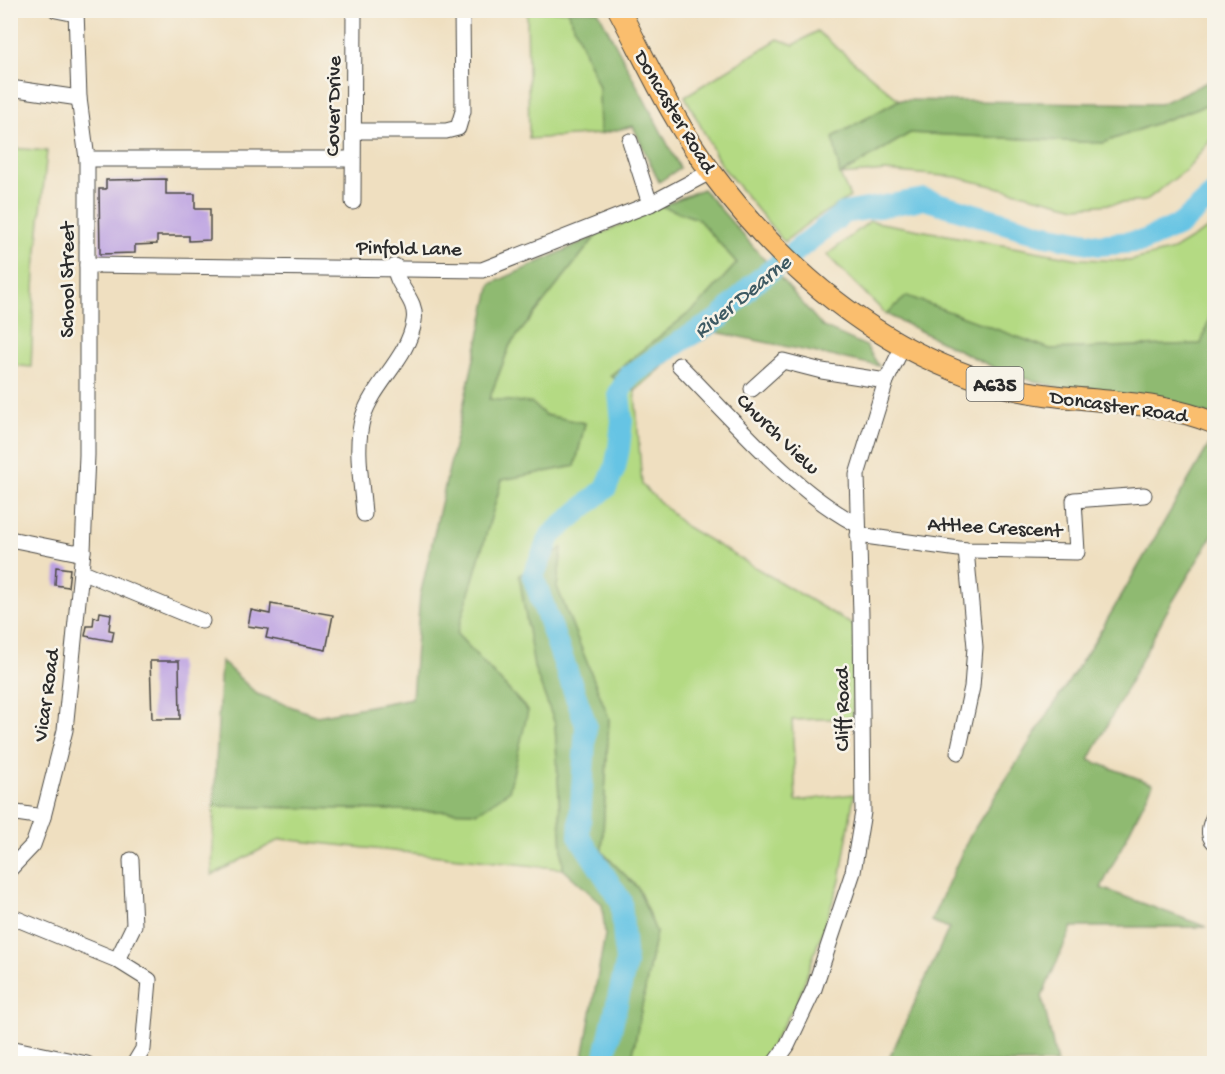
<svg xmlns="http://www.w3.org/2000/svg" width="1225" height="1074" font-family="'Gochi Hand',sans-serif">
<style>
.green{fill:#b4da83;stroke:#708257;stroke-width:1.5}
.forest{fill:#8fba71;stroke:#5d724e;stroke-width:1.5}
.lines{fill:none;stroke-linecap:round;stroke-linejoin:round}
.river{stroke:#66c4e4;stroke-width:22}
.building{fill:#bca1e2}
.minor-casing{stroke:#484641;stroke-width:17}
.highway-casing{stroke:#484641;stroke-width:23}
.minor{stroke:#fff;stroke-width:15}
.highway{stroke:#fabe6e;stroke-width:21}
.labels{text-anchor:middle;stroke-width:5;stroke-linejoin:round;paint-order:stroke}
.shield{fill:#f7f3e8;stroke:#686764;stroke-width:1.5}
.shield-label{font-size:20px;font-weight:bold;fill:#2b2b2b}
.street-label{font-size:21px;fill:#2b2b2b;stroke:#f7f3e8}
.water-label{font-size:22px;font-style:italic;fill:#3d5962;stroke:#f7f3e8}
</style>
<rect width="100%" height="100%" fill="#f7f3e8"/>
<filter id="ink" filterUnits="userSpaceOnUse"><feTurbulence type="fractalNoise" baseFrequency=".0167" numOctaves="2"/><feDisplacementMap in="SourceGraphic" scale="12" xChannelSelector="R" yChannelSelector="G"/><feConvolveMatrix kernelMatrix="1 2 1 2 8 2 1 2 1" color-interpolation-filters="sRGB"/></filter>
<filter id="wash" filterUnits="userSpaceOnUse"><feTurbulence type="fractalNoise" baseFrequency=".008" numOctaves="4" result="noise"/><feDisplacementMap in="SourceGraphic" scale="24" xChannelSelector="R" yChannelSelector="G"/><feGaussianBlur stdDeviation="1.35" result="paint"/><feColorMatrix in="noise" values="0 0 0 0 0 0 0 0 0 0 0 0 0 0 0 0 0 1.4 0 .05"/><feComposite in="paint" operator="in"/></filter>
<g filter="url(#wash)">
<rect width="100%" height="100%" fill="#efdfc0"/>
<g class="green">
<polygon points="527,11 568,11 599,87 600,134 529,139"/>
<polygon points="817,31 899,100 834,137 840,175 910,133 1103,143 1214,102 1214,136 1186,170 1145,201 1077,207 956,177 885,171 840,175 850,197 812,220 784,242 721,165 685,96 778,39 794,45"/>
<polygon points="11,148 47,151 35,270 31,367 11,365"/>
<polygon points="661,206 698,219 737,263 699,305 610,376 635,391 642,485 685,526 856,627 853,718 792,720 796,801 854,794 840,881 798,1000 761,1063 631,1063 656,932 638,888 602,852 609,718 557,587 562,549 534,667 555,723 563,869 281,839 212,875 214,806 478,812 528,711 457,634 502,479 575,466 585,423 545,415 531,403 489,400 510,345 596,236"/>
<polygon points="870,221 1079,259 1129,261 1173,250 1214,225 1214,304 1202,344 1050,349 907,296 886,314 827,255"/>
</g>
<g class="forest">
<polygon points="568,11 598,11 680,168 659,182 633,126 600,134 599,87"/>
<polygon points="1214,79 1214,102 1103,143 910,133 840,175 833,137 899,100 1160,104"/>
<polygon points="703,189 823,327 866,346 879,366 716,332 679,353 635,391 610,376 699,305 737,263 698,219 661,206"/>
<polygon points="596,236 510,345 489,399 532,403 545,415 585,423 575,466 502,480 457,634 528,711 509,791 478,812 214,806 221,661 257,694 317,716 412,698 420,596 491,284"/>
<polygon points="907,296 1050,349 1201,344 1214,304 1214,415 1065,389 1007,374 886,314"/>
<polygon points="1213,438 1214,533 1167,611 1089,760 1153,784 1101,888 1207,927 1072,927 1042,996 1057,1063 887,1063 949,928 931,921 969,837 1096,639"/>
<polygon points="562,548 557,587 609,718 602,852 638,888 656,932 631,1063 582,1063 605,935 602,904 563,869 555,724 534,667 519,575"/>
</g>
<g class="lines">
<polyline class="river" points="603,1064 626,964 621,901 579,836 586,725 533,576 551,535 606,488 615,468 619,448 622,421 619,393 629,376 684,339 720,318 751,286 844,213 924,199 1041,234 1099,245 1143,241 1181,224 1214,194"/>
</g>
<g id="blocks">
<g class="building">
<polygon points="166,179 166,194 195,194 195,209 210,209 210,240 189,241 189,236 157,236 157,244 135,245 135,253 100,254 99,189 106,189 106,180"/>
<polygon points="56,567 70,569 68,587 55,585"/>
<polygon points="271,604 333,615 326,650 266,638 268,629 248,626 251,610 270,614"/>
<polygon points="100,612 111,614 109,630 114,631 112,641 85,636 87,626 93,626 94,617 99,618"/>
<polygon points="150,661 179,661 180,719 152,719"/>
</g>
</g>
</g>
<g filter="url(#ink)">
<use href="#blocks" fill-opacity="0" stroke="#484641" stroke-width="1.5"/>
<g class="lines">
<g class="minor-casing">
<g id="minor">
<polyline points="56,10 76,14"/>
<polyline points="10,88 79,98"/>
<polyline points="354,131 446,131 458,128 463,111 462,10"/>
<polyline points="630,141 650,204"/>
<polyline points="87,159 351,159"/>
<polyline points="353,202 354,10"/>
<polyline points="87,265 482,270 650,204 710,172"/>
<path d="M 679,365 C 733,419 789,488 856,524"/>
<polyline points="752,389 783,361 822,371 886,381"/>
<path d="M 364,514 C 362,483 354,447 363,417 C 373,384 409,357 414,321 C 418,299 395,287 395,266"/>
<polyline points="858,535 966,550 1077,552 1074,500 1144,495"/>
<polyline points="10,539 74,552 83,551"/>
<polyline points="81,571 202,621"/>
<polyline points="958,752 972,687 975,647 966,550"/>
<polyline points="10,812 43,817"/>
<path d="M 1214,816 C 1210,825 1206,834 1214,842"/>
<polyline points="10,869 33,845 43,817 65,730 83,551 87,455 87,159 79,98 76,10"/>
<polyline points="10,916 117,960 149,980 143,1049 134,1064"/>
<polyline points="117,960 134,925 131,860"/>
<polyline points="10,1048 87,1064"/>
<polyline points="774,1064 787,1046 814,989 853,872 863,812 861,615 857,475 886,381 903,346"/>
</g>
</g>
<g class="highway-casing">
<path id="highway" d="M 619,10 C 648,65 674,123 711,172 C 785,271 880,352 1001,386 C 1071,405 1147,395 1214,423"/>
</g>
<use href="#minor" class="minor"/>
<use href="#highway" class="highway"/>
</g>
</g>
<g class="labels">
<rect class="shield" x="966.5" y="367" width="57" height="34" rx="4.5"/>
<g class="shield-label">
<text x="995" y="391">A635</text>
</g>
<g class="street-label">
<text transform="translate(332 106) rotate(-89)" y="7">Cover Drive</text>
<text transform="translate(676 111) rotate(59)" y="7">Doncaster Road</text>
<text transform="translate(409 247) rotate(1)" y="7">Pinfold Lane</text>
<text transform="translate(66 280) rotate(-90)" y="7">School Street</text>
<text transform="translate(1119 405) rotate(8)" y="7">Doncaster Road</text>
<text transform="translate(779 433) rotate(44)" y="7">Church View</text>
<text transform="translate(995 526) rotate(3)" y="7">Attlee Crescent</text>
<text transform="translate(45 695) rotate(-82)" y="7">Vicar Road</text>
<text transform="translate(841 709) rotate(-90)" y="7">Cliff Road</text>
</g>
<g class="water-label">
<text transform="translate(741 295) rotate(-39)" y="8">River Dearne</text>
</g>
</g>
<rect width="1225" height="1074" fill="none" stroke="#f7f3e8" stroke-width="36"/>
</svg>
